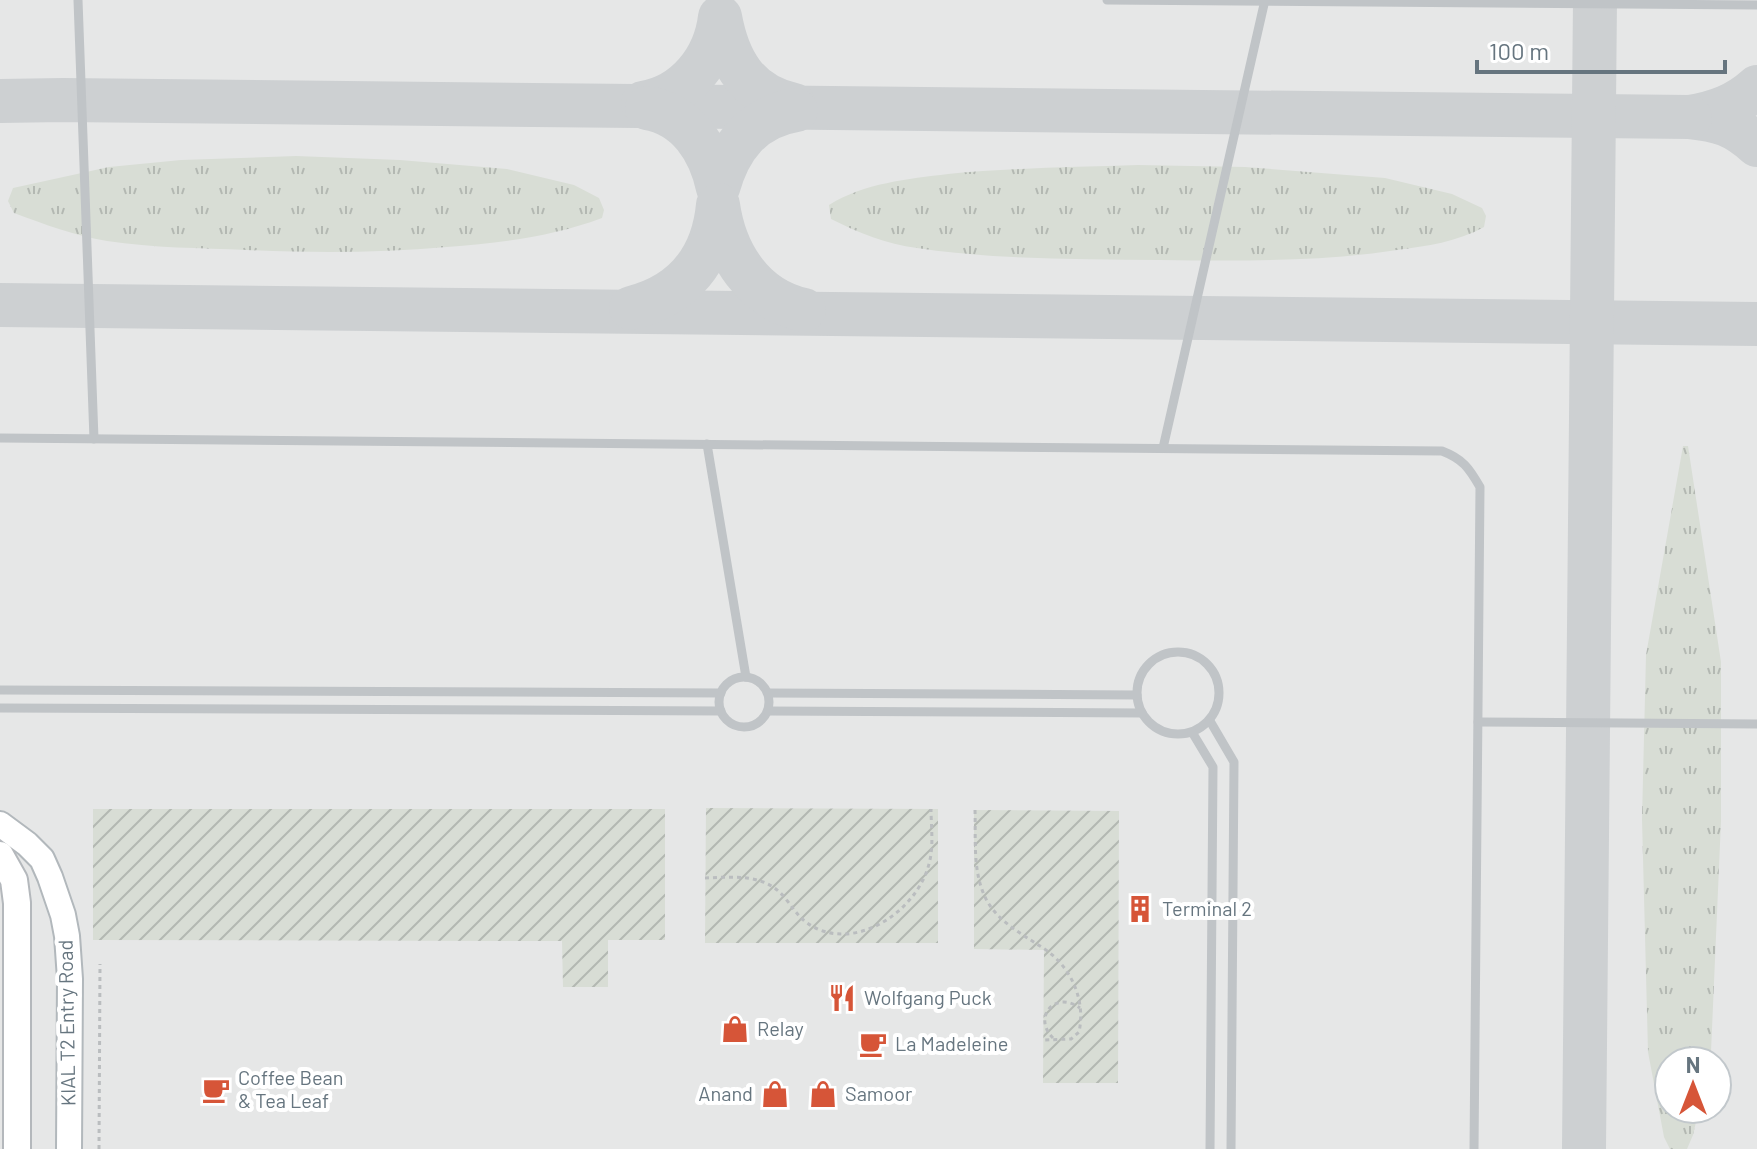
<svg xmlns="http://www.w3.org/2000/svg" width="1757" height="1149" font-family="Barlow,sans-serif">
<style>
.built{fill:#e6e7e7;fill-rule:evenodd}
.grass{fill:url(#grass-tufts)}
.garden{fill:url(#garden-furrows)}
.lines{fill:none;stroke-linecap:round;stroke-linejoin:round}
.taxiway{stroke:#cdd0d2;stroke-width:44}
.secondary-casing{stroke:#b2b8bc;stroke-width:28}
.primary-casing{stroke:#b4b8bc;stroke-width:30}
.path{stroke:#babdbf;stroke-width:3;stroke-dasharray:4 4;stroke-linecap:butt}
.service{stroke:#c0c4c7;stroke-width:9}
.secondary{stroke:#fff;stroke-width:24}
.primary{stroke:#fff;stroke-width:26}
.labels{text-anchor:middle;stroke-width:8;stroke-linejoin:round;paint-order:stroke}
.poi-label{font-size:20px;fill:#66757f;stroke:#fff;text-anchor:start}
.street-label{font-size:20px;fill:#66757f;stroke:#fff}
</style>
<defs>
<pattern id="grass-tufts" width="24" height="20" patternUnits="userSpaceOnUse" patternTransform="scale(2)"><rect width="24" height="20" fill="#d8ddd5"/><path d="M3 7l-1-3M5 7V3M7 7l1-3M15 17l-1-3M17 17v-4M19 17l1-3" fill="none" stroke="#b3b8b2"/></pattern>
<pattern id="garden-furrows" width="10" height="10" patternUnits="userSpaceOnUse" patternTransform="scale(2)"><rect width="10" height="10" fill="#d8ddd5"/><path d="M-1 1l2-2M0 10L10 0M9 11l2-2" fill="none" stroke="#b3b8b2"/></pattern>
</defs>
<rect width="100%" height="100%" fill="#f8f8f6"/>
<path class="built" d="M 0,0 L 1757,0 L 1757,1149 L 0,1149 ZM 1669,1061 L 1717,1061 L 1717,1109 L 1669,1109 Z"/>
<g class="grass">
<path d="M 296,156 L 400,160 L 507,169 L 574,185 L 599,198 L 604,210 L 602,218 C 551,237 500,243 447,247 C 380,253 313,253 247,250 C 200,248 153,248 107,241 C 75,236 44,224 14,213 L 8,201 L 13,188 L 109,167 L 181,160 Z"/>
<path d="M 1138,165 L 1245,167 L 1385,178 L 1452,194 L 1482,208 L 1486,216 L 1484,227 C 1457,242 1427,246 1397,250 C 1319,262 1239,261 1160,260 C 1079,259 997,260 917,248 C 886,244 859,233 831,219 L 829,205 C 864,183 908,179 948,174 C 1011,168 1075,167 1138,165 Z"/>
<polygon points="1683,446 1688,446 1721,662 1721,821 1711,1052 1709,1061 1669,1061 1669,1109 1699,1109 1693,1135 1687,1149 1670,1149 1664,1137 1648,1052 1642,819 1646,655"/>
</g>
<g class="garden">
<polygon points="706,808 938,809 938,943 705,943"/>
<polygon points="93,809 665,809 665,940 608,940 608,987 563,987 562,941 93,940"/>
<polygon points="974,810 1119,811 1118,1083 1043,1083 1044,950 974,949"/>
</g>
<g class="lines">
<g class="taxiway">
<path d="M 1757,87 C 1737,105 1717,112 1690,117 C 1719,120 1735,125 1757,145"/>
<polyline points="0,101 63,100 1690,117"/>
<path d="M 643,103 C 686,96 715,59 720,17 C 728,61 747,95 794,105"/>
<path d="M 647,108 C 688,115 710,150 718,188 C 729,148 752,117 796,110"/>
<polyline points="0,305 1757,324"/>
<path d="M 631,308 C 684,295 713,259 718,205 C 725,254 753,299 804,310"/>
<polyline points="1584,1149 1595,0"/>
</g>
<g class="secondary-casing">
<polyline id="secondary" points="0,824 27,844 42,859 50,877 63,915 67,936 70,979 69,1149"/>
</g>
<g class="primary-casing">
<polyline id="primary" points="0,855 14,880 17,903 17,1149"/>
</g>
<g class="path">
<path d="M 975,810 C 976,840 972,873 987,901 C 1000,923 1022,934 1043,948 C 1071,966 1086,1000 1079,1032 L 1071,1039 L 1043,1040"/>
<path d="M 705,878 C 734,877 765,873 785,898 C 797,913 801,922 820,930 C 865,947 918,907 929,864 C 934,846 931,826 931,809"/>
<path d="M 1053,1038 C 1032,1017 1055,990 1080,1008"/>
<polyline points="99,1149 100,964"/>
</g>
<g class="service">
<polyline points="78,0 94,439"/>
<polyline points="1107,0 1757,5"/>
<path d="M 0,438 L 1442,451 C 1463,459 1469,468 1480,487 L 1474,1149"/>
<polyline points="707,444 746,677"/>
<polyline points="1163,448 1265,0"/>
<circle cx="1178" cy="693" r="41"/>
<circle cx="744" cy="702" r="25"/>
<polyline points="0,690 721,693"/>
<polyline points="768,693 1137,695"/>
<polyline points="0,708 721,711"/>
<polyline points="768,711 1142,713"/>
<polyline points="1210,721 1234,762 1231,1149"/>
<polyline points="1478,722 1757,724"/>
<polyline points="1192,732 1213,767 1210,1149"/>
</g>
<use href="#secondary" class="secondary"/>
<use href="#primary" class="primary"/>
</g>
<defs>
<g id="building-bare" transform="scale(2.16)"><path d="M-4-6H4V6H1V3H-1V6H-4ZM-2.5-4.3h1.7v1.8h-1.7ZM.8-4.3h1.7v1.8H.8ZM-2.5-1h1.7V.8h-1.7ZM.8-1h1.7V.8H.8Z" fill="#d65538" stroke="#fff" stroke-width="2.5" paint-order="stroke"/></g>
<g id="restaurant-bare" transform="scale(2.16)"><path d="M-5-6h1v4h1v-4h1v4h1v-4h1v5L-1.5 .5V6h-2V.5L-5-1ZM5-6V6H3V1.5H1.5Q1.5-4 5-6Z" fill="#d65538" stroke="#fff" stroke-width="2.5" paint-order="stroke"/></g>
<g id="shop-bare" transform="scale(2.16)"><path d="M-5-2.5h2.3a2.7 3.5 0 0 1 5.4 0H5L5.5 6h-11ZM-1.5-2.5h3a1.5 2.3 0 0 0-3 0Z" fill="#d65538" stroke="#fff" stroke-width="2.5" paint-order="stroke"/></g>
<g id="cafe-bare" transform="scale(2.16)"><path d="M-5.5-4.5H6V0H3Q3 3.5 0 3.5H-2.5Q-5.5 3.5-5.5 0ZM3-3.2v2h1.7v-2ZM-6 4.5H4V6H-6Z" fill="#d65538" stroke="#fff" stroke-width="2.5" paint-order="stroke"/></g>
</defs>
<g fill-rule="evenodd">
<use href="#building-bare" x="1140" y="909"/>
<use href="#restaurant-bare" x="842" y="998"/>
<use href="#shop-bare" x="735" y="1029"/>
<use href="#cafe-bare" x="873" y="1044"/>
<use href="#cafe-bare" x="216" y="1090"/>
<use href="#shop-bare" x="775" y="1094"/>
<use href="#shop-bare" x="823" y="1094"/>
</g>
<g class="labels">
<g class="poi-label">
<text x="1162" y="916">Terminal 2</text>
<text x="864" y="1005">Wolfgang Puck</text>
<text x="757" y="1036">Relay</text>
<text x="895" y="1051">La Madeleine</text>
<text x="238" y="1085">Coffee Bean<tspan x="238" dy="23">&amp; Tea Leaf</tspan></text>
<text x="753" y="1101" text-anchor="end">Anand</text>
<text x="845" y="1101">Samoor</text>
</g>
<g class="street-label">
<text transform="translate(67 1023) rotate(-91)" y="7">KIAL T2 Entry Road</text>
</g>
</g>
<g transform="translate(1693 1085)"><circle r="38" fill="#ffffff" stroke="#c2c8cc" stroke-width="2"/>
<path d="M0-6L14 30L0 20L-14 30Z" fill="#d65538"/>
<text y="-12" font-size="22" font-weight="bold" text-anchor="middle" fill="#66757f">N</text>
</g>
<path d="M1477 60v12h248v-12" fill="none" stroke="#66757f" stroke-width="4"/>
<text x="1489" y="60" font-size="24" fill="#66757f" stroke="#ffffff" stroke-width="6" paint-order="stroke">100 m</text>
</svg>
